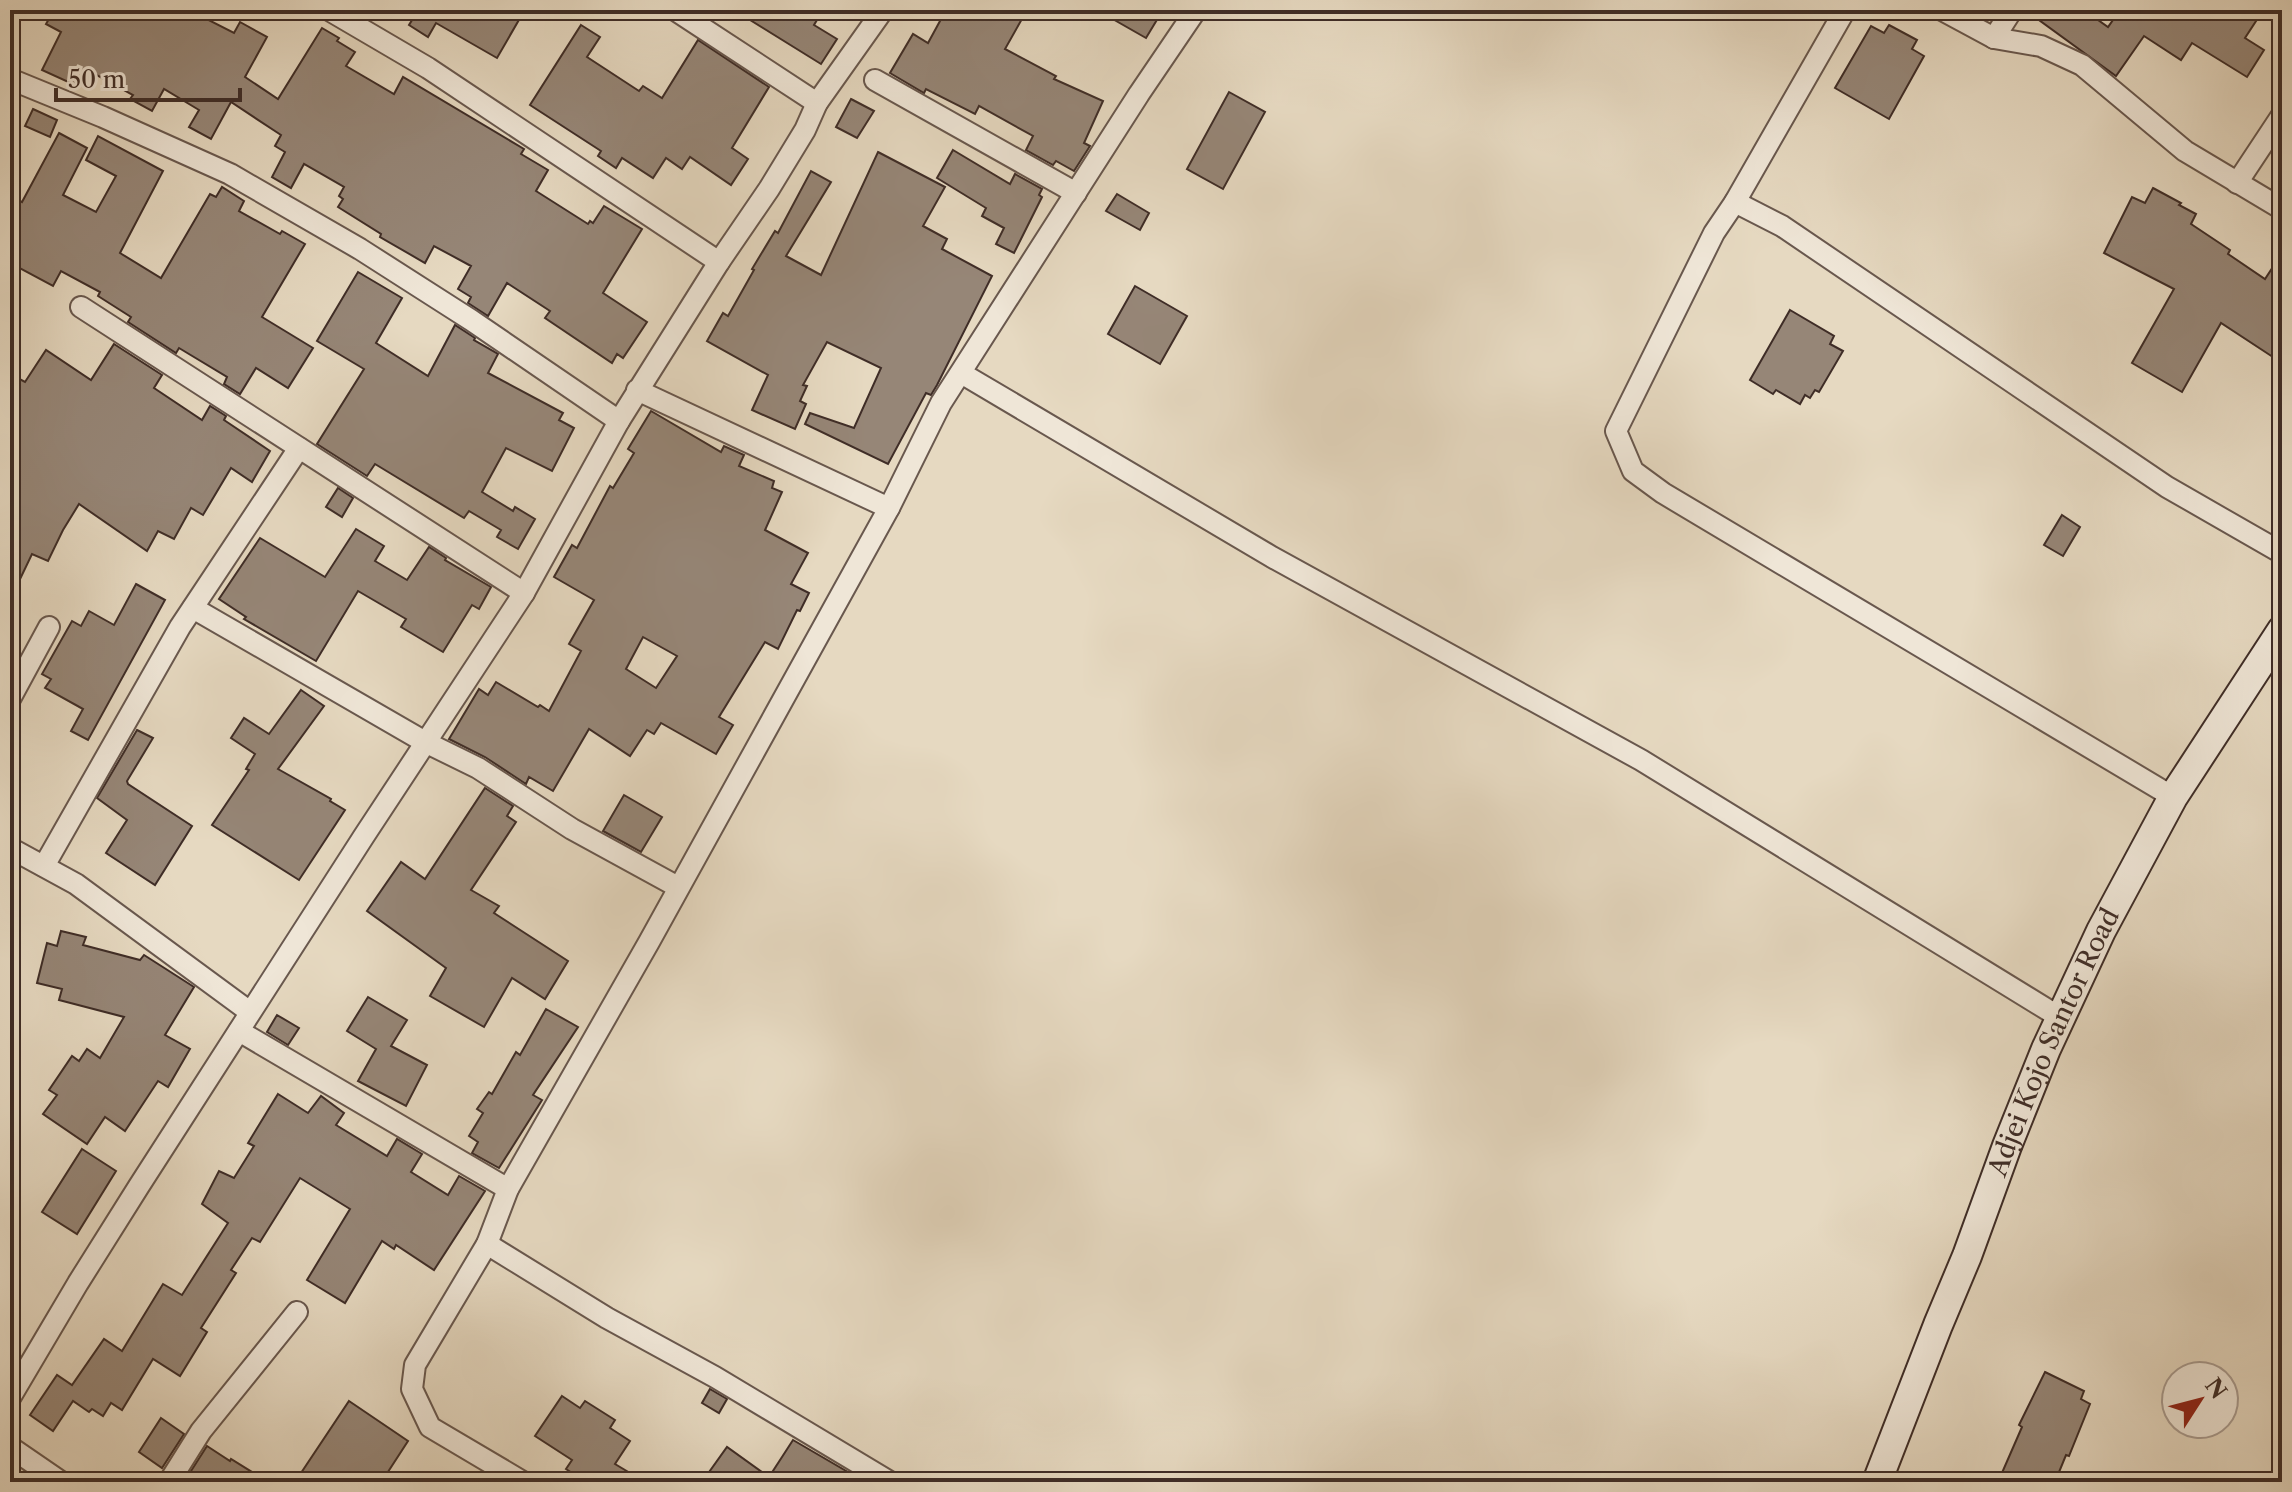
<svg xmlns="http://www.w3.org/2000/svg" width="2292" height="1492" font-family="'Libre Caslon Text',serif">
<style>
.building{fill:#968677;stroke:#3f2d27;stroke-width:2;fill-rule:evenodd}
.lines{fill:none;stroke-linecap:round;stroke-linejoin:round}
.street-casing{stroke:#69584e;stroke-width:24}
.secondary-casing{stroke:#3f2d27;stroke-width:32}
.street{stroke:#efe6d7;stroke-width:20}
.secondary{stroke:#efe6d7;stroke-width:28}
.labels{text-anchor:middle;stroke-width:6;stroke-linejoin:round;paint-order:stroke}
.street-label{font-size:26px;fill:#3f2d27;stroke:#efe6d7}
</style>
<rect width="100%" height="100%" fill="#e6d9c1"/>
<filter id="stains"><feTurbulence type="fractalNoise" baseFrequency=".0025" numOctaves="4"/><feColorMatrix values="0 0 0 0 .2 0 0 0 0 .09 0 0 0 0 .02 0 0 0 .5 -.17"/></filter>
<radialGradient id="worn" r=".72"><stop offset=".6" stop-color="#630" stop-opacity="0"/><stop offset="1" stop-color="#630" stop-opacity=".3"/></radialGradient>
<g class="building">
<polygon points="54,10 189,10 234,33 240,22 267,37 245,77 278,99 322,28 339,38 337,41 355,52 346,66 394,94 403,77 524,149 521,154 548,170 536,191 588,224 590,221 593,223 604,206 642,229 603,293 647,322 623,358 617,354 612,363 545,318 550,311 507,283 488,316 468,303 471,297 458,289 471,266 434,246 425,263 380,237 381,234 338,207 343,199 339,196 344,187 304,164 291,188 272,177 285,152 275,146 281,135 231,102 211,139 189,127 199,110 164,89 152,111 130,99 133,95 86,69 77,86 42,70 61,32 46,24"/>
<polygon points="414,10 507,10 520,18 497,58 436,23 428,37 409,25 417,12"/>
<polygon points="734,10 823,10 814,25 837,39 821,64"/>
<polygon points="946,10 1027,10 1005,49 1056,76 1054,79 1103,101 1084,143 1090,146 1074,171 1056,161 1053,165 1026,150 1033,136 979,106 975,114 926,89 924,93 890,73 913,34 928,43"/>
<polygon points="1097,10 1144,10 1158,18 1146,38"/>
<polygon points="2025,10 2084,10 2108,27 2120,10 2245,10 2258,18 2245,38 2264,50 2247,77 2192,43 2181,60 2144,36 2116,76"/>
<polygon points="581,25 600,37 587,57 639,91 643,86 662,98 698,40 769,87 732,148 748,159 731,185 690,157 682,169 666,158 653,178 622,158 616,168 598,156 601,151 530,105"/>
<polygon points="1889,25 1917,40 1912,49 1924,56 1889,119 1835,88 1871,26 1884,33"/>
<polygon points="1229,92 1265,112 1223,189 1187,169"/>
<polygon points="851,99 874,111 857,138 836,127"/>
<polygon points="33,109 57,120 50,137 25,126"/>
<polygon points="59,133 87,148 63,195 96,212 116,176 86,160 98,136 163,171 120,253 161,278 210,194 216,197 222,187 244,201 239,211 280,234 282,231 305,244 262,317 313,348 288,388 256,368 240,394 224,384 227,377 179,348 176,353 128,322 131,317 98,296 100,292 61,271 53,286 10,263 10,195 22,202"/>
<polygon points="953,150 1010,184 1015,174 1042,189 1039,195 1042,197 1014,253 996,244 1004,228 982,216 986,208 937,178"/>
<polygon points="878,152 945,187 923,226 947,239 942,249 992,276 937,385 931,395 926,393 888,464 805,424 810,413 854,428 881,368 827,342 803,385 807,386 800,401 806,404 795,429 752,410 768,375 707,341 723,313 728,316 754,270 752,269 775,231 778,233 811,171 831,182 786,256 821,275"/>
<polygon points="2153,188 2181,203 2179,205 2196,214 2191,224 2230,250 2228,254 2265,279 2282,253 2282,363 2221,323 2182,392 2132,363 2174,289 2104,253 2132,197 2145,203"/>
<polygon points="1117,194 1149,213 1140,230 1106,211"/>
<polygon points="358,272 402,298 376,343 428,376 455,325 475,338 474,340 498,354 488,373 563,413 559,420 574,428 552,471 506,448 482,492 513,511 515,507 535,519 518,549 497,537 501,530 469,511 464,518 375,464 367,476 317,444 364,369 317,341"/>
<polygon points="1135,286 1187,316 1160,364 1108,334"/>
<polygon points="1790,310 1834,336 1830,344 1843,351 1819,392 1815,390 1810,398 1805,395 1800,404 1776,390 1773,394 1750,380"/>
<polygon points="114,344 162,375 154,388 202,420 210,406 226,416 224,420 270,451 252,482 231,468 203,515 191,508 174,539 158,531 147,551 79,504 63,530 48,561 32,554 10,600 10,374 25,382 46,350 91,380"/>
<path d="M 651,411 L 721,452 L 724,446 L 744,455 L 739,466 L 774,481 L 772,488 L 782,492 L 765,530 L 808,553 L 791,584 L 809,593 L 800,611 L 797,610 L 778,649 L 765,642 L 719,717 L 733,725 L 716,754 L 661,723 L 654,734 L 647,730 L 630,756 L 589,729 L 553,791 L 529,777 L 526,784 L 485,757 L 449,739 L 479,689 L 488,695 L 496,682 L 538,707 L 540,705 L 549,711 L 581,651 L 569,644 L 594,600 L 554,577 L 572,545 L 577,548 L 610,486 L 613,488 L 634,453 L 628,449 ZM 643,637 L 677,656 L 656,688 L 626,669 Z"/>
<polygon points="338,488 353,498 342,517 326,507"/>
<polygon points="2062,515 2080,527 2063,556 2044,545"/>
<polygon points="356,529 384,546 375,561 407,580 429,547 446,558 445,560 491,587 479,609 472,605 443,652 401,627 406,619 358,591 316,661 244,619 246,617 219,599 260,538 325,577"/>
<polygon points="136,584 165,600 88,740 71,731 83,709 45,688 51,679 42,674 72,621 81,626 89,611 114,625"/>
<polygon points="301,690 324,706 278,769 331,799 330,801 345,810 299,880 212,825 249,770 246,769 255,754 231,738 244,718 269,734"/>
<polygon points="137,730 153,738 127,781 128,784 192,826 155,885 106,853 127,820 97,798"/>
<polygon points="485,788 513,806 507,816 516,822 471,890 499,906 494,913 568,961 545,999 512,978 484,1027 430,996 446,968 367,911 401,862 425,879"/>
<polygon points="624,795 662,817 641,852 603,831"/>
<polygon points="61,931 86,937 83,945 140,960 144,955 194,987 165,1035 190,1049 168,1087 158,1081 125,1131 105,1117 87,1144 43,1114 57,1095 49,1090 72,1056 79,1061 87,1049 100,1058 124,1017 59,1000 62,989 37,983 47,943 57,946"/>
<polygon points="368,997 407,1020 391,1046 427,1065 406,1106 358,1081 376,1049 347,1031"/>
<polygon points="546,1009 578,1027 533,1095 542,1100 499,1168 472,1153 478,1142 469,1136 483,1113 477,1109 489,1092 492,1094 516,1052 520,1055"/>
<polygon points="277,1015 299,1028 288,1045 267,1032"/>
<polygon points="278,1094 308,1113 321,1096 344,1113 336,1125 387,1156 397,1139 422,1154 411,1172 448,1195 459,1176 485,1191 434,1270 396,1245 394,1249 382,1241 345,1303 307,1280 350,1209 300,1178 260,1242 252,1238 231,1270 236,1273 201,1328 207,1332 180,1376 153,1359 122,1410 111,1403 103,1416 92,1409 89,1412 73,1401 53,1431 30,1415 57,1375 72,1385 104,1339 122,1351 163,1284 182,1295 228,1223 202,1204 219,1171 234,1178 254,1146 248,1143"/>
<polygon points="82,1149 116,1171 77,1234 42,1212"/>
<polygon points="2045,1372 2084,1391 2081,1399 2090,1404 2069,1456 2066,1455 2055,1482 1998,1482 2022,1427 2019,1425"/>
<polygon points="710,1389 727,1399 719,1413 702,1403"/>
<polygon points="562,1396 580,1408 585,1401 615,1420 610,1428 630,1441 615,1464 645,1482 586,1482 566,1469 572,1460 535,1436"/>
<polygon points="349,1401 408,1441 384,1478 380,1475 375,1482 295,1482"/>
<polygon points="161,1418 184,1434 162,1468 139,1452"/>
<polygon points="793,1440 865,1482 702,1482 727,1447 769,1477"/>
<polygon points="207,1446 230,1461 231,1459 268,1482 184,1482"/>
</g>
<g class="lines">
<g class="street-casing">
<g id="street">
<polyline points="329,10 428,68 719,262"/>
<polyline points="675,10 817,103"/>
<polyline points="1845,10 1735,202 1714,233 1616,431 1633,471 1663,493 2173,797"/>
<polyline points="1942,10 1994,38 2041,46 2082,65 2185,151 2282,209"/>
<polyline points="1994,38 2012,10"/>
<polyline points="10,79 103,117 230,174 360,249 471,320 619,421"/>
<polyline points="875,80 1076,193"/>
<polyline points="2237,183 2282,115"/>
<polyline points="1735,202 1782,226 2167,487 2282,553"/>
<polyline points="81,307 524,593"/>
<polyline points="961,373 1272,557 1641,760 2061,1018"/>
<polyline points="637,390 889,508"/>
<polyline points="193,608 425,742 478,768 572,829 678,887"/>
<polyline points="10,699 49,627"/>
<polyline points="10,848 76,884 250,1012"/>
<polyline points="44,866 180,627 299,448"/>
<polyline points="239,1031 508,1189"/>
<polyline points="487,1244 607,1318 715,1377 890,1482"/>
<polyline points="10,1398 78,1283 139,1186 364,836 524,593 619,421 719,262 769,189 805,130 817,103 883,10"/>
<polyline points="10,1447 61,1482"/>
<polyline points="169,1482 201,1431 297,1312"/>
<polyline points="523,1482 430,1427 412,1389 415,1365 487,1244 508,1189 649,942 889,508 941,403 1139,94 1196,10"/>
</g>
</g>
<g class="secondary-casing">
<g id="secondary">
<path id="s1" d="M 1877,1482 L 1938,1325 L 1967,1256 L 2007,1146 L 2046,1049 L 2101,931 L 2173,797 L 2282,630"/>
</g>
</g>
<use href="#street" class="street"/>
<use href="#secondary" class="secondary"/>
</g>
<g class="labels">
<g class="street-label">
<text dy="9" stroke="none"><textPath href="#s1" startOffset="474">Adjei Kojo Santor Road</textPath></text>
</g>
</g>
<rect width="2292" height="1492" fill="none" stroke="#e6d9c1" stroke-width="40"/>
<rect x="12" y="12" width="2268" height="1468" fill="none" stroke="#3f2d27" stroke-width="4"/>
<rect x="20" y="20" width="2252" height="1452" fill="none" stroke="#3f2d27" stroke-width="2"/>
<g transform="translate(2200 1400) rotate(54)"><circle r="38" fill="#efe6d7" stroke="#a99c91" stroke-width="2"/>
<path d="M0-6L14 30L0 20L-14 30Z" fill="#8f2418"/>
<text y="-12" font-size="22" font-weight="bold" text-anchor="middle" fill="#3f2d27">N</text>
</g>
<path d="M56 88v12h184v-12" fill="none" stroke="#3f2d27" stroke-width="4"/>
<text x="68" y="88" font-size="24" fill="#3f2d27" stroke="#efe6d7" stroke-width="6" paint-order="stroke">50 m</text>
<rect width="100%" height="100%" filter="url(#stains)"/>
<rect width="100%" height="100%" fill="url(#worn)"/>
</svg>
